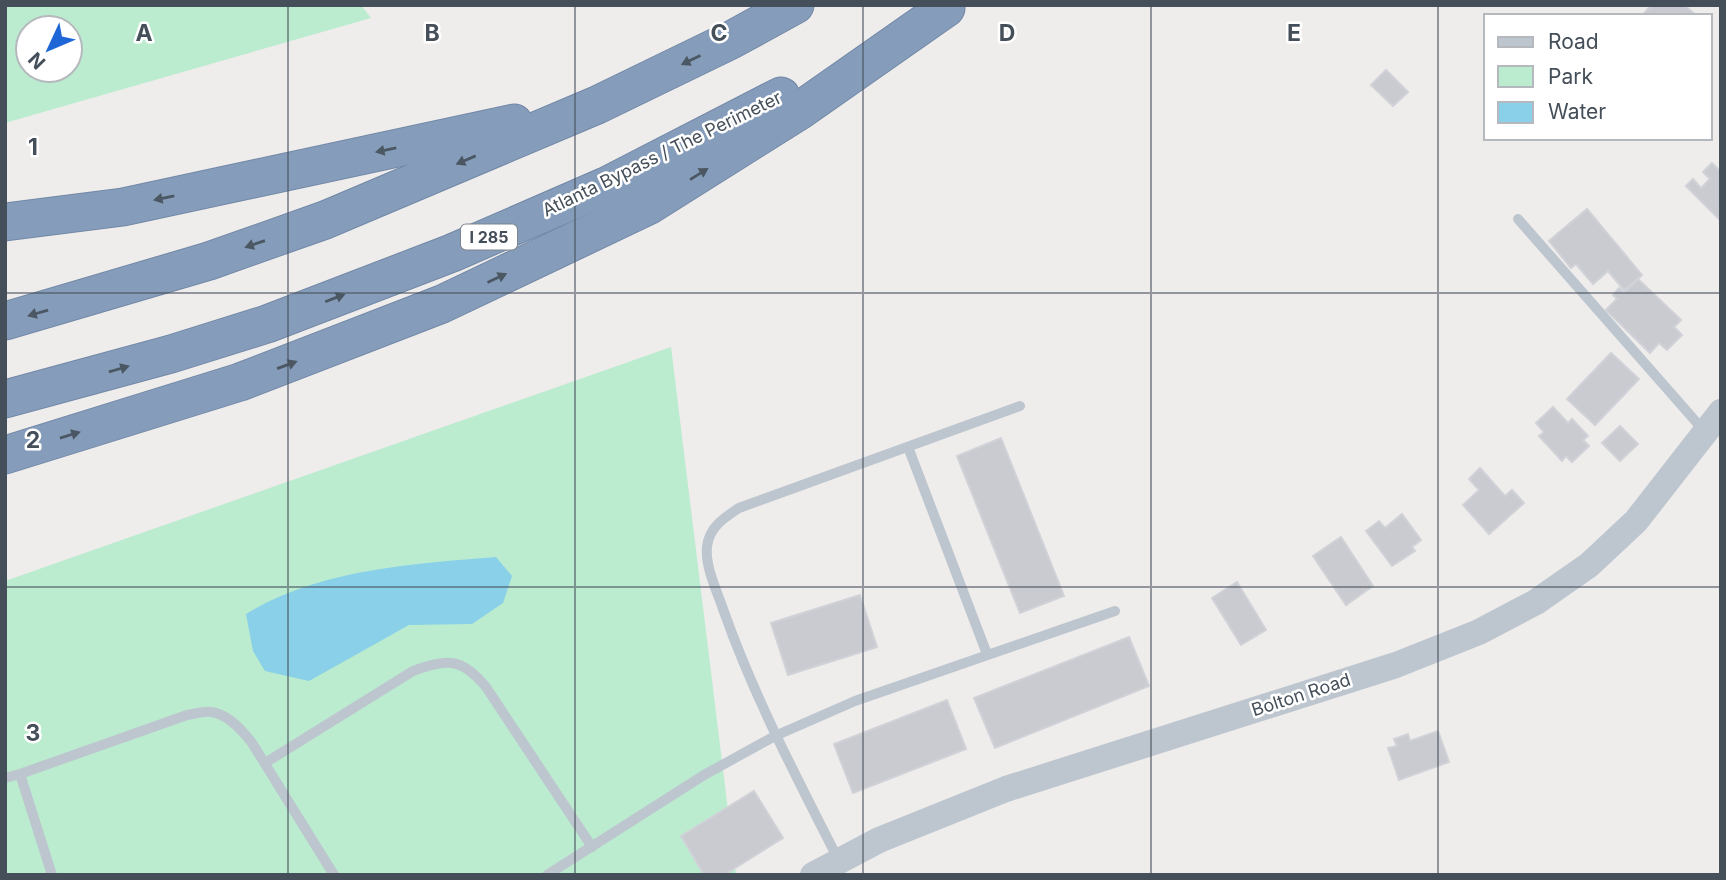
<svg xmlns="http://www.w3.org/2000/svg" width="1726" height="880" font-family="Inter,sans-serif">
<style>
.green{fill:#bbecd0;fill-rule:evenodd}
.water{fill:#89d0e8}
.building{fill:#c9cbd1;stroke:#d0d2d8;stroke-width:2}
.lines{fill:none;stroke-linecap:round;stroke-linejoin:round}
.motorway-casing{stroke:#7188a6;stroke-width:39}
.service{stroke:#bdc6ce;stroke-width:10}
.tertiary{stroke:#bdc6ce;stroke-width:26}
.motorway{stroke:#859dba;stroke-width:37}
.oneway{fill:#4b5763}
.grid{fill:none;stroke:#454f59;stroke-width:2;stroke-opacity:0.55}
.labels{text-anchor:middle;stroke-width:5;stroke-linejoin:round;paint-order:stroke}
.shield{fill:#fff;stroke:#7d848b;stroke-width:2}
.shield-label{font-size:16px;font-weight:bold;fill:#454f59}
.street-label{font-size:18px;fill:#454f59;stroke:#fff}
.grid-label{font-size:23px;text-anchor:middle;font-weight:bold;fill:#454f59;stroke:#fff;stroke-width:5;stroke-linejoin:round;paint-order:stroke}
</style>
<rect width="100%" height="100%" fill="#efecec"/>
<g class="green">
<path d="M 5,5 L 361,5 L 371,18 L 5,123 ZM 28,28 L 70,28 L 70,70 L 28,70 Z"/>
<polygon points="671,347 736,875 5,875 5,581"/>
</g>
<path class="water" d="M 496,557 L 512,576 L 503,603 L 472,624 L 409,625 L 309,681 L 265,671 L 253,651 L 246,614 C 319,569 412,564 496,557 Z"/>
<g class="building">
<polygon points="1651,5 1684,5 1697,16 1642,16"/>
<polygon points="1386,70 1408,92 1393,106 1371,85"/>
<polygon points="1712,163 1721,172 1721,221 1686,186 1693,179 1701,188 1710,179 1703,172"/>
<polygon points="1587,209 1642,275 1624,290 1608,271 1593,284 1576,264 1571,268 1549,241"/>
<polygon points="1638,279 1681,320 1674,327 1682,335 1667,350 1659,343 1650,353 1606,310 1617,299 1613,295 1619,288 1624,293"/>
<polygon points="1611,353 1639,379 1595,425 1567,399"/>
<polygon points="1553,407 1568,423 1572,419 1588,436 1583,440 1589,446 1572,462 1566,456 1562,461 1539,436 1544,432 1536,423"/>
<polygon points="1620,426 1638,444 1620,461 1602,443"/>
<polygon points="1001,438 1064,596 1020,613 957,456"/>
<polygon points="1480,468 1505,496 1512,490 1524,503 1489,534 1463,505 1479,490 1469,479"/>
<polygon points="1402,514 1421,540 1412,547 1415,551 1392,566 1366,531 1379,521 1385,528"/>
<polygon points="1341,537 1373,586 1346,605 1313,556"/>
<polygon points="1237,582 1266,630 1241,645 1212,598"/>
<polygon points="860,595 877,647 788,675 771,623"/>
<polygon points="1129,637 1149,686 995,748 974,698"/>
<polygon points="947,700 966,749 853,793 834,744"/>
<polygon points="1438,731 1449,762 1399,780 1388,748 1397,746 1394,739 1408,734 1410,741"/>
<polygon points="754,791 783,838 724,875 704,875 681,836"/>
</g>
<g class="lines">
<g class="motorway-casing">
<g id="motorway">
<polyline points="5,222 123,207 514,123"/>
<polyline points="5,321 209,261 325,220 597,105 731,40 795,5"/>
<polyline points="5,399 171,354 267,324 452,253 606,186 781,96"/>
<polyline points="5,455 240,382 442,304 648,206 799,111 946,8"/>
</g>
</g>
<g class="service">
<polyline points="1518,219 1705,432"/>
<polyline points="908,447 987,654"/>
<path d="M 265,763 L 413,671 C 448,659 461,657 486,687 L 592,847"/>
<path d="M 20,774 L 187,715 C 194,714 204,711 211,712 C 228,714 242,730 252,743 L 334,875"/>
<polyline points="5,778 20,774 52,875"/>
<path d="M 839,861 C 797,778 754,697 723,609 C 717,591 705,567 707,547 C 709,527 724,518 739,508 L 1020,406"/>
<polyline points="547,875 704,775 775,736 855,701 1115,611"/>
</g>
<polyline class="tertiary" points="813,875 879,840 1006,789 1396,665 1479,632 1536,602 1589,565 1636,521 1721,412"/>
<use href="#motorway" class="motorway"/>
</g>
<defs><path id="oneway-solid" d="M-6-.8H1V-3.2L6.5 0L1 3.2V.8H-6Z" transform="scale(1.75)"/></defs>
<g class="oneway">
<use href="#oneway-solid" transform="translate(691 60) rotate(154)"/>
<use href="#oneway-solid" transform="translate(386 150) rotate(168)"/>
<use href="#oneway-solid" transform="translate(466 160) rotate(157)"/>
<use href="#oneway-solid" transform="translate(699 174) rotate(-32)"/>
<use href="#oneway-solid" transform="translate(164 198) rotate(168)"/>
<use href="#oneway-solid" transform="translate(255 244) rotate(161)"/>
<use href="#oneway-solid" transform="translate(497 278) rotate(-25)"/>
<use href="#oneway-solid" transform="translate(335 298) rotate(-21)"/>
<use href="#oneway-solid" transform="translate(38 313) rotate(164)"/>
<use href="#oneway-solid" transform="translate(287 365) rotate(-20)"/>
<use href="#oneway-solid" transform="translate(119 369) rotate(-16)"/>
<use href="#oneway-solid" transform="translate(70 435) rotate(-17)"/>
</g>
<path class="grid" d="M 288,5 L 288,875M 575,5 L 575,875M 863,5 L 863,875M 1151,5 L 1151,875M 1438,5 L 1438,875M 5,293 L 1721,293M 5,587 L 1721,587"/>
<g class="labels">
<rect class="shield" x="461" y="224.5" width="56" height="25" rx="5"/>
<g class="shield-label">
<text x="489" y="243">I 285</text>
</g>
<g class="street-label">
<text transform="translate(662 154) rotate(-26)" y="6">Atlanta Bypass / The Perimeter</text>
<text transform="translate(1301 695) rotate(-18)" y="6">Bolton Road</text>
</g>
</g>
<g class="grid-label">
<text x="144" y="41">A</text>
<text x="432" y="41">B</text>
<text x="719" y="41">C</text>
<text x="1007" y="41">D</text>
<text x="1294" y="41">E</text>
<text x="33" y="155">1</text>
<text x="33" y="448">2</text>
<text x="33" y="741">3</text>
</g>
<rect width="1726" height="880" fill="none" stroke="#454f59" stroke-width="14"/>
<rect x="1484" y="14" width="228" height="126" fill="#ffffff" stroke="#b5b9bd" stroke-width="2"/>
<rect x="1498" y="37" width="35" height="10" fill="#bdc6ce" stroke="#b5b9bd" stroke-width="2"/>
<text x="1548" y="49" font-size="21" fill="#454f59">Road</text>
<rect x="1498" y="66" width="35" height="21" fill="#bbecd0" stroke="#b5b9bd" stroke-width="2"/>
<text x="1548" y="84" font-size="21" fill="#454f59">Park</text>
<rect x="1498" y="102" width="35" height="21" fill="#89d0e8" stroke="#b5b9bd" stroke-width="2"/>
<text x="1548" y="119" font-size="21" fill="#454f59">Water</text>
<g transform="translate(49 49) rotate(226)"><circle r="33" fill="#ffffff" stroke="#b5b9bd" stroke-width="2"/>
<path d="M0-5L12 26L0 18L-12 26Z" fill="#1f67d6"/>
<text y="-10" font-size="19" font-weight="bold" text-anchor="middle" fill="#454f59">N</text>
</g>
</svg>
